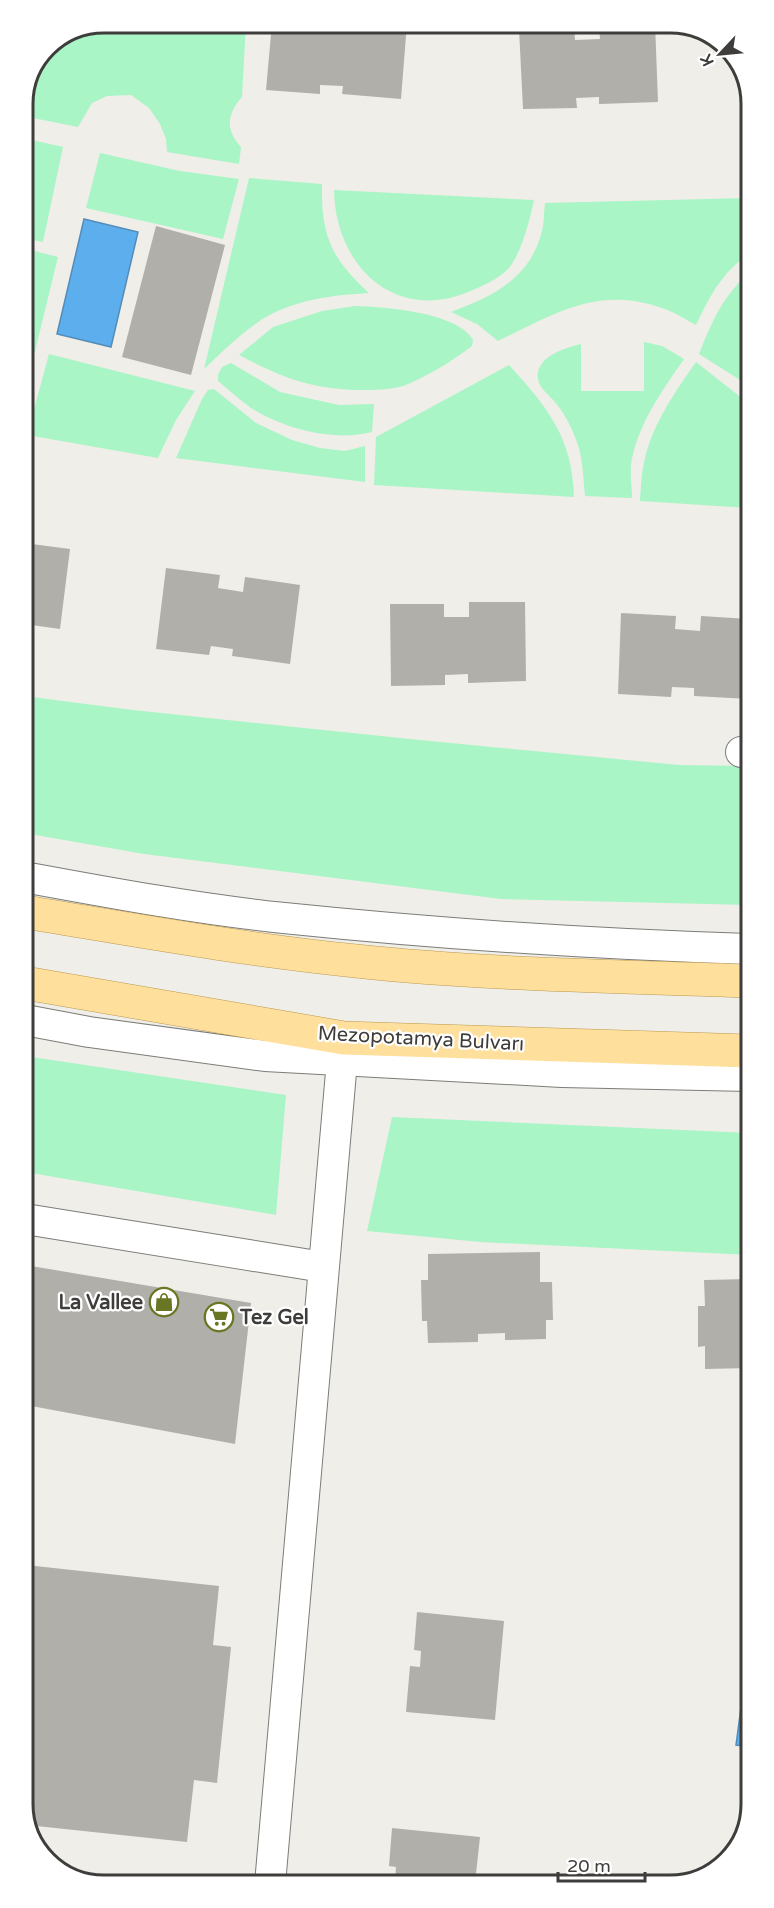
<svg xmlns="http://www.w3.org/2000/svg" width="774" height="1908" font-family="'Varela Round',sans-serif">
<style>
.green{fill:#a9f5c6}
.water{fill:#5daeed;stroke:#548cb8;stroke-width:1.5}
.building{fill:#b1afaa}
.lines{fill:none;stroke-linecap:round;stroke-linejoin:round}
.minor-casing{stroke:#7d7c78;stroke-width:32}
.major-casing{stroke:#bb994f;stroke-width:34}
.minor{stroke:#fff;stroke-width:30}
.major{stroke:#fedf9c;stroke-width:33}
.labels{text-anchor:middle;stroke-width:4.5;stroke-linejoin:round;paint-order:stroke}
.street-label{font-size:20px;fill:#3e3d3b;stroke:#fff}
.poi-label{font-size:20px;font-weight:bold;fill:#3e3d3b;stroke:#fff;text-anchor:end}
.rim{fill:none;stroke:#3e3d3b;stroke-width:3}
</style>
<rect width="100%" height="100%" fill="#f0eee9"/>
<g class="green">
<path d="M 104,23 L 246,23 L 242,97 C 226,115 226,130 241,147 L 239,164 L 167,152 L 166,139 L 160,124 L 149,108 L 131,95 L 107,96 L 92,103 L 78,127 L 23,116 L 23,99 L 47,46 Z"/>
<polygon points="23,138 63,147 43,242 23,238"/>
<polygon points="100,153 180,171 239,179 223,239 86,208"/>
<path d="M 249,178 L 322,184 C 321,236 331,258 369,293 C 333,295 292,300 261,320 C 240,334 222,352 204,369 Z"/>
<path d="M 334,190 L 534,200 C 530,219 521,255 508,269 C 497,280 482,286 468,292 C 393,323 335,264 334,190 Z"/>
<path d="M 748,198 L 748,255 C 722,272 709,298 696,325 C 685,319 674,312 662,308 C 598,285 554,314 498,341 L 477,324 L 451,312 C 493,296 530,279 542,231 C 544,223 544,212 545,203 Z"/>
<polygon points="23,248 58,257 27,384 23,383"/>
<path d="M 748,273 L 748,385 L 699,354 C 713,319 721,300 748,273 Z"/>
<path d="M 355,306 C 385,307 457,312 473,340 L 472,346 C 452,361 427,377 403,386 C 393,389 378,390 367,390 C 314,390 285,379 239,355 L 273,327 L 322,311 Z"/>
<path d="M 644,342 L 662,346 L 684,359 C 662,391 637,425 631,465 C 630,475 632,487 632,498 L 585,496 C 583,476 583,455 575,437 C 570,424 563,411 554,401 C 549,395 542,390 539,383 C 531,358 564,348 581,344 L 581,391 L 644,391 Z"/>
<polygon points="49,354 195,391 176,420 158,458 27,435"/>
<path d="M 696,362 L 748,403 L 748,508 L 640,501 C 641,489 641,475 644,463 C 651,426 675,392 696,362 Z"/>
<path d="M 231,363 L 280,392 L 339,405 L 374,404 L 372,432 C 334,442 284,429 251,408 C 240,400 229,390 218,381 L 218,375 L 222,367 Z"/>
<path d="M 509,365 C 548,408 572,437 574,497 L 374,485 L 376,437 Z"/>
<polygon points="214,389 256,423 292,440 320,448 345,451 365,446 365,482 176,458 202,399 208,390"/>
<polygon points="24,696 133,710 410,739 679,765 749,766 749,905 501,899 144,854 24,833"/>
<polygon points="25,1056 286,1095 276,1215 25,1172"/>
<polygon points="392,1117 750,1133 750,1255 480,1242 367,1231"/>
</g>
<g class="water">
<polygon points="84,219 138,232 111,347 57,334"/>
<polygon points="742,1700 751,1701 751,1747 736,1745"/>
</g>
<g class="building">
<polygon points="272,23 326,23 326,27 351,29 351,23 407,23 401,99 342,94 343,86 320,85 320,94 266,90"/>
<polygon points="655,23 658,102 599,104 599,97 576,98 577,108 523,109 519,29 574,26 575,40 600,39 599,25"/>
<polygon points="156,226 225,245 191,375 122,357"/>
<polygon points="24,543 70,549 60,629 24,624"/>
<polygon points="166,568 220,575 218,588 243,592 245,577 300,585 290,664 232,656 233,649 211,646 209,655 156,649"/>
<polygon points="469,602 525,602 526,681 468,683 468,674 445,675 445,685 391,686 390,604 444,604 444,617 469,617"/>
<polygon points="621,613 676,616 675,629 700,631 701,616 749,619 749,699 694,696 694,688 672,687 671,697 618,694"/>
<polygon points="540,1252 540,1282 552,1282 553,1320 546,1320 546,1339 505,1340 505,1333 478,1334 478,1342 428,1343 427,1321 422,1321 421,1280 428,1280 428,1254"/>
<polygon points="25,1265 251,1303 235,1444 26,1405"/>
<polygon points="750,1279 750,1368 705,1369 705,1346 698,1347 698,1306 705,1306 704,1280"/>
<polygon points="26,1565 219,1586 213,1645 231,1647 217,1783 194,1780 187,1842 27,1825"/>
<polygon points="417,1612 504,1621 495,1720 406,1712 410,1666 420,1667 421,1651 414,1650"/>
<polygon points="392,1828 480,1837 475,1883 395,1883 396,1867 389,1866"/>
</g>
<g class="lines">
<g class="minor-casing">
<g id="minor">
<polyline points="741,752 749,752"/>
<path d="M 24,877 C 111,893 197,909 284,918 C 439,934 594,944 749,949"/>
<polyline points="25,1020 89,1032 265,1056 562,1072 750,1076"/>
<polyline points="25,1219 323,1267"/>
<polyline points="270,1884 344,1038"/>
</g>
</g>
<g class="major-casing">
<g id="major">
<path d="M 25,912 C 135,930 245,950 356,961 C 486,975 618,976 749,981"/>
<polyline points="25,983 344,1038 750,1051"/>
</g>
</g>
<use href="#minor" class="minor"/>
<use href="#major" class="major"/>
</g>
<defs>
<g id="shop-ring" transform="scale(1.5)"><circle r="9.5" fill="#fff" stroke="#697724" stroke-width="1.5"/><path d="M-5-2.5h2.3a2.7 3.5 0 0 1 5.4 0H5L5.5 6h-11ZM-1.5-2.5h3a1.5 2.3 0 0 0-3 0Z" fill="#697724"/></g>
<g id="supermarket-ring" transform="scale(1.5)"><circle r="9.5" fill="#fff" stroke="#697724" stroke-width="1.5"/><path d="M-6-5.5h2.5l.6 2H6L4.5 2H-2.5L-4.4-4H-6ZM-1.5 3.2a1.3 1.3 0 1 0 .1 0ZM3 3.2a1.3 1.3 0 1 0 .1 0Z" fill="#697724"/></g>
</defs>
<g fill-rule="evenodd">
<use href="#shop-ring" x="164" y="1302"/>
<use href="#supermarket-ring" x="219" y="1317"/>
</g>
<g class="labels">
<g class="street-label">
<text transform="translate(421 1038) rotate(3)" y="7">Mezopotamya Bulvarı</text>
</g>
<g class="poi-label">
<text x="143" y="1309">La Vallee</text>
<text x="240" y="1324" text-anchor="start">Tez Gel</text>
</g>
</g>
<path d="M0 0H774V1908H0ZM104 33H670A71 71 0 0 1 741 104V1804A71 71 0 0 1 670 1875H104A71 71 0 0 1 33 1804V104A71 71 0 0 1 104 33Z" fill="#fff" fill-rule="evenodd"/>
<path class="rim" d="M104 33H670A71 71 0 0 1 741 104V1804A71 71 0 0 1 670 1875H104A71 71 0 0 1 33 1804V104A71 71 0 0 1 104 33Z"/>
<g transform="translate(720 54) rotate(244)" stroke="#ffffff" stroke-width="4.5" paint-order="stroke">
<path d="M0-4.5L10 22L0 15L-10 22Z" fill="#3e3d3b"/>
<text y="-9" font-size="16" font-weight="bold" text-anchor="middle" fill="#3e3d3b">K</text>
</g>
<path d="M558 1872v9h87v-9" fill="none" stroke="#3e3d3b" stroke-width="3"/>
<text x="567" y="1872" font-size="18" fill="#3e3d3b" stroke="#ffffff" stroke-width="4.5" paint-order="stroke">20 m</text>
</svg>
